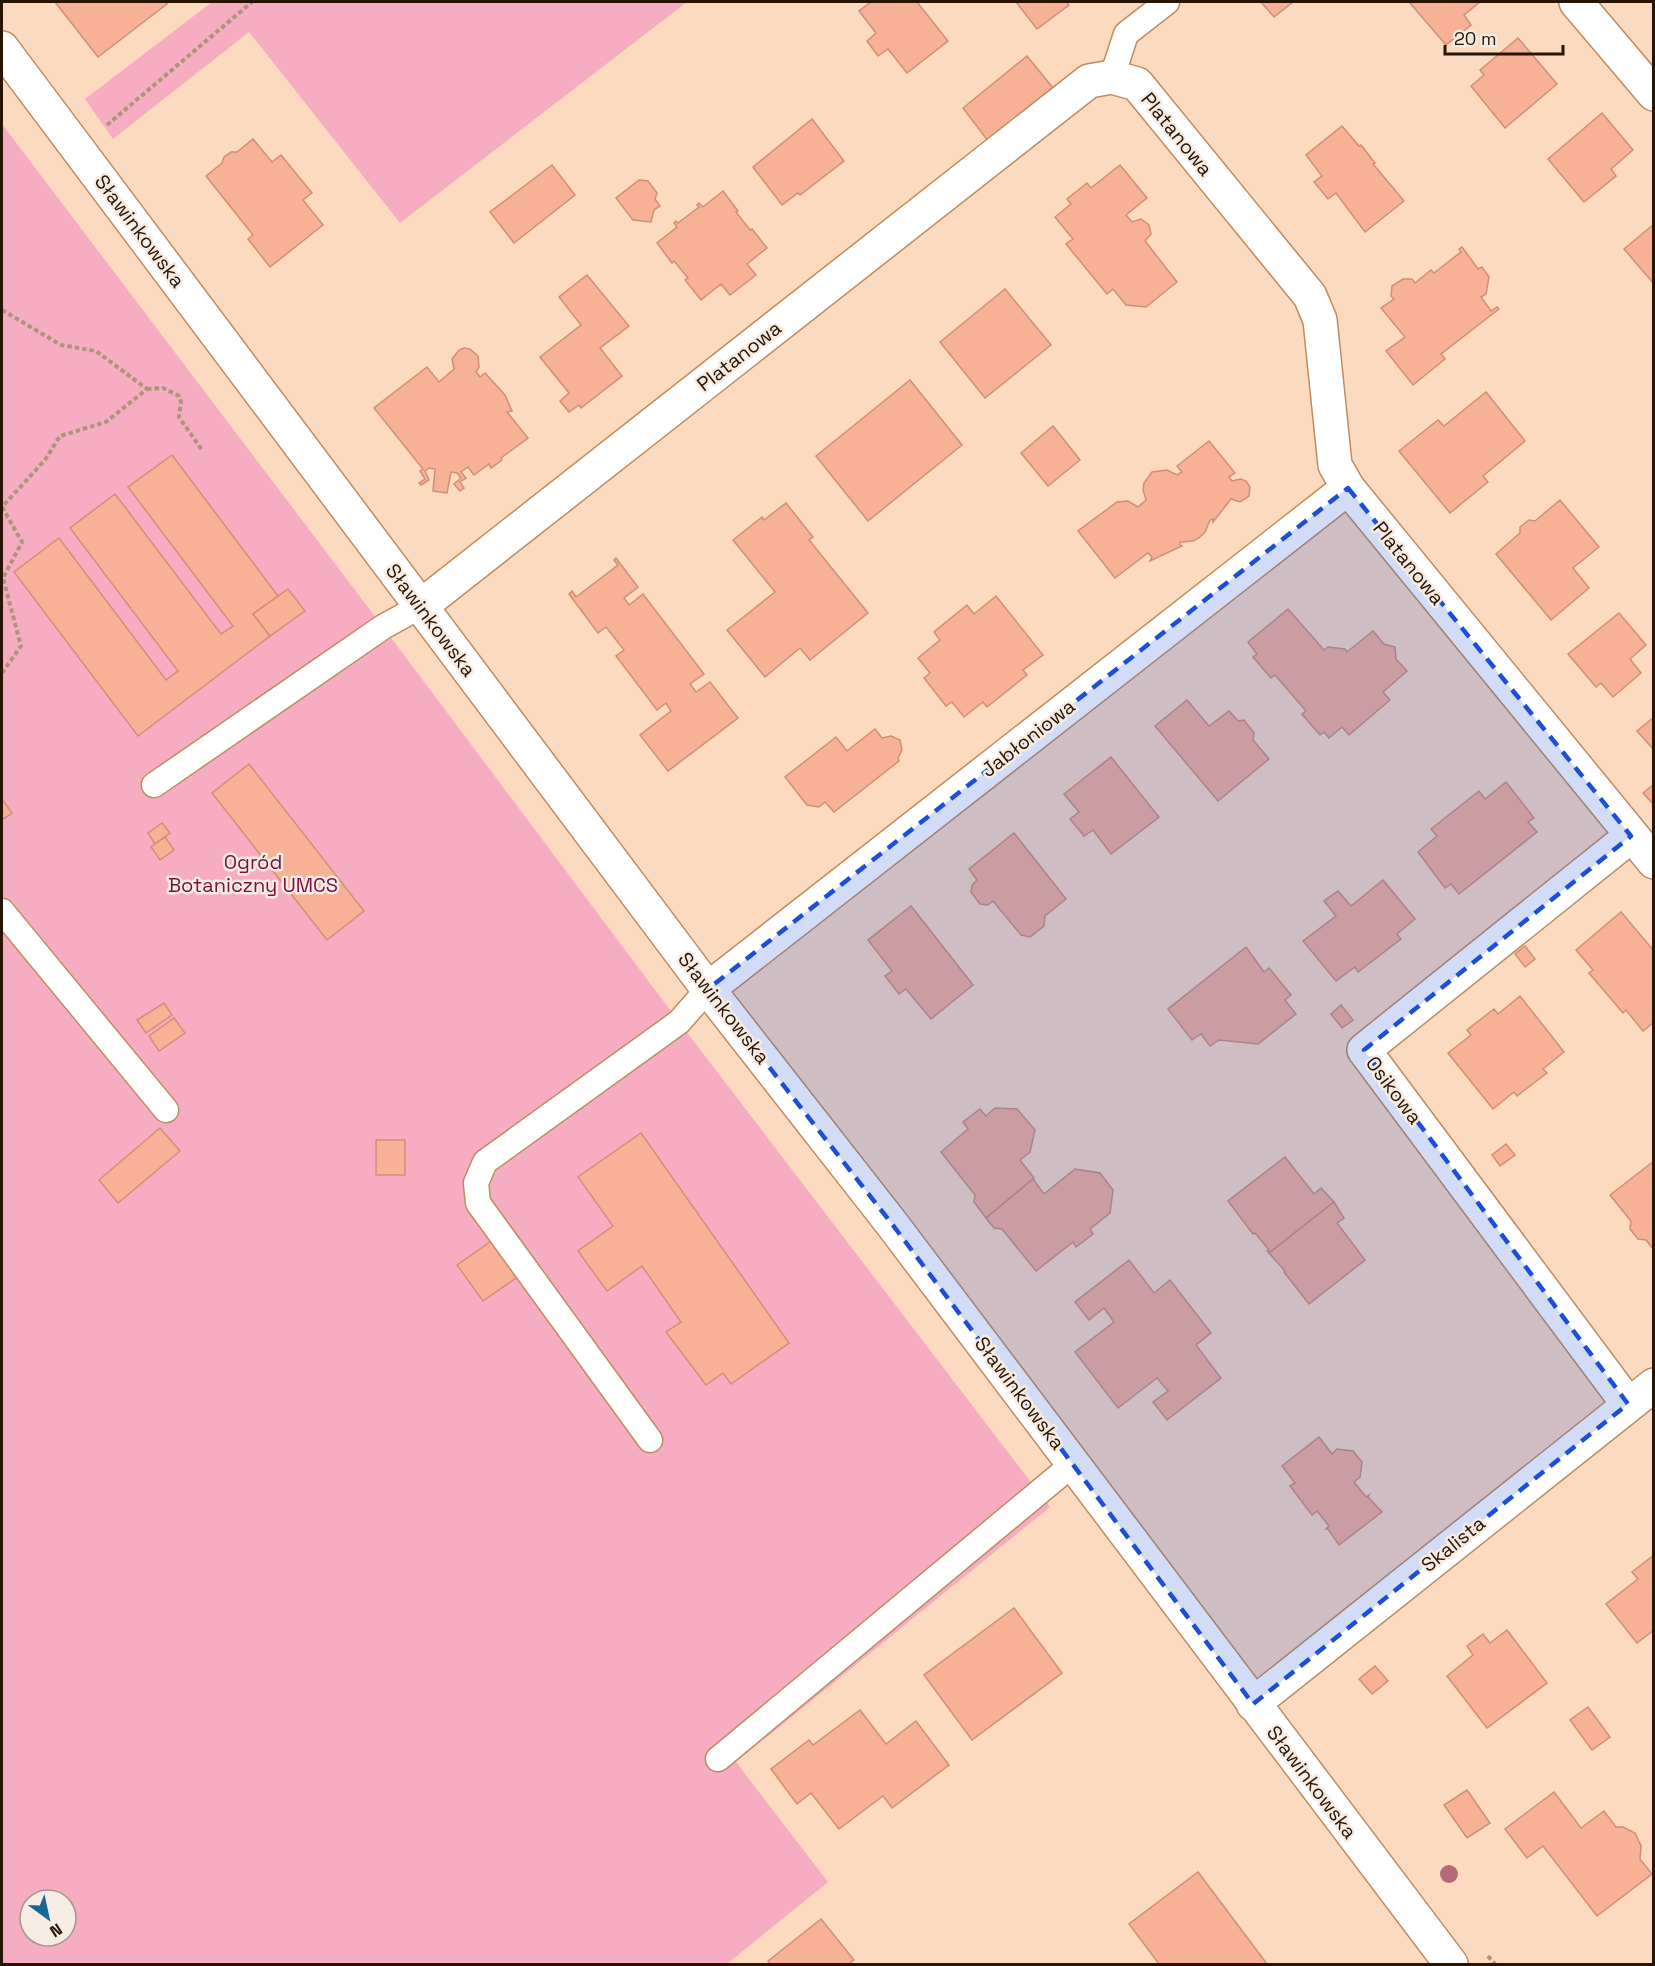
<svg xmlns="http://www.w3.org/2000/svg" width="1655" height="1966" font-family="'Space Grotesk',sans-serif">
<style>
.green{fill:#f6adc1;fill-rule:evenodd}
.building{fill:#f6b196;stroke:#cf8f77;stroke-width:1.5}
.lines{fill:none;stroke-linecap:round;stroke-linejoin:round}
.lane-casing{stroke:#bf8c60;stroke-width:27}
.street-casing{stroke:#bf8c60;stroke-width:36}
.path{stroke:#af937b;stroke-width:4;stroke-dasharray:4.5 3;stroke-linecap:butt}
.lane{stroke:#fff;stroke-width:24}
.street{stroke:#fff;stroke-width:33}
.tree{fill:#b46a78}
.marked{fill:#1d4ed8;fill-opacity:0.2;stroke:#1d4ed8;stroke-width:4.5;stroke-dasharray:12 8;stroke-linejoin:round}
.labels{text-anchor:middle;stroke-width:5;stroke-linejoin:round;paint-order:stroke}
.street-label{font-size:20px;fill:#271403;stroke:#f7ece3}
.park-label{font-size:20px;fill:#790f3d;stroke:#f7ece3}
</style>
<rect width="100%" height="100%" fill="#fbdabf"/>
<g class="green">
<polygon points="212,2 687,2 400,223 249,32 113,139 85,99"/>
<path d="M 2,124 L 383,627 L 679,1022 L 1050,1507 L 736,1762 L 828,1882 L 727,1964 L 2,1964 ZM 30,1900 L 66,1900 L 66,1936 L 30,1936 Z"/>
</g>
<g class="building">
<polygon points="55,2 165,2 167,4 98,57"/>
<polygon points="871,2 917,2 948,41 907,73 888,49 878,56 867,41 876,33 859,11"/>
<polygon points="1016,2 1067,2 1069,5 1037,29"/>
<polygon points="1261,2 1293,2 1274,17"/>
<polygon points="1409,2 1480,2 1464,15 1471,25 1446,45"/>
<polygon points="1518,38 1557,84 1505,128 1471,86 1484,75 1480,70"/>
<polygon points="1027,56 1053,88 988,141 963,108"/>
<polygon points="1602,113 1633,150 1611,169 1616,176 1584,202 1548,159"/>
<polygon points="812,119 844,161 800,195 798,193 782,205 753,167"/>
<polygon points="1342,126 1359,146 1361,145 1375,163 1373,164 1404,201 1365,232 1336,193 1328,199 1314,182 1322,176 1306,155"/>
<polygon points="253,139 272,162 281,155 312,193 303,200 323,225 270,267 248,239 253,235 206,176 222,163 224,157 231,152 237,152"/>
<polygon points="552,165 575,195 514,243 490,212"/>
<polygon points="1120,165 1147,198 1126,215 1132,222 1141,219 1149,225 1151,234 1145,241 1177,282 1146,307 1126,305 1113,289 1107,294 1066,244 1073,239 1055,217 1071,204 1067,199 1087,183 1091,188"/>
<polygon points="639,180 648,181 657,193 655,199 660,206 654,210 651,222 633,220 616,198"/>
<polygon points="723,191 738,211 736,212 750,230 752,229 767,248 747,264 756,275 730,295 721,284 701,300 685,280 688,278 674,261 672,263 657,243 677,227 674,223 676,221 678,223 699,207 697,205 699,203 703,207"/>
<polygon points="1654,224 1654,284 1624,249"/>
<polygon points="1462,247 1478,269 1482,267 1489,277 1486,294 1481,297 1491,311 1497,307 1499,309 1441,354 1445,359 1413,385 1386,351 1405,337 1381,308 1394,299 1391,296 1392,286 1403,279 1412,279 1415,283 1431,270 1434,273 1461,252 1459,249"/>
<polygon points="587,275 629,326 600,348 622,376 581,408 579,405 569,412 560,401 569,393 540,357 581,325 559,297"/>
<polygon points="1005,289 1051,345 985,398 940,342"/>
<polygon points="464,348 470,349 478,356 479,367 476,372 480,377 485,373 505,395 512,411 507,412 528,438 501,458 502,460 491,468 489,464 474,475 468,467 461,472 466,478 460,482 464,488 460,491 454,484 461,478 457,473 451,472 447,493 433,491 435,469 429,468 425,471 429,480 421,485 419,483 425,479 420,471 423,469 374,408 427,367 439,382 454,369 452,359 459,350"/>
<polygon points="910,380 962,445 868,521 816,456"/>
<polygon points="1486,392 1525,441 1483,476 1488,482 1450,513 1399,451 1438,420 1444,426"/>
<polygon points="1053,426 1080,460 1048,486 1021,453"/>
<polygon points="1209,441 1235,473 1229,477 1232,481 1241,479 1246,481 1250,487 1249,496 1240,502 1231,499 1213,522 1213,519 1210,520 1205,532 1199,538 1193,541 1180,542 1180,545 1182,546 1150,561 1152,557 1148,553 1115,578 1078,531 1117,502 1128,501 1138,507 1146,500 1143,490 1144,483 1152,472 1167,470 1177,475 1182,472 1177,466"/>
<polygon points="172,455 278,596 253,614 270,636 138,736 14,572 59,538 166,680 178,671 70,528 115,494 221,634 233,626 128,487"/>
<polygon points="1560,500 1599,547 1573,568 1589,588 1551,620 1496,554 1520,533 1520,527 1529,520 1535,521"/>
<polygon points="786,503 813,537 809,540 868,613 810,660 800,648 765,677 727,630 775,592 733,540 762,517 764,520"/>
<polygon points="616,558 638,587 624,598 629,605 643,594 704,674 690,684 696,692 710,682 738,718 668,771 640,735 671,711 666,703 657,710 616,656 624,650 606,627 598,633 569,594 572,591 576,597 618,565 614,560"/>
<polygon points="288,589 305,611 270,636 253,614"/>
<polygon points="996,596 1043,655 1023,670 1027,675 987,707 983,702 964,717 952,702 946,706 924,678 930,673 918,658 940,640 934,632 967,605 974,614"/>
<polygon points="1288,609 1324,650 1328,647 1345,649 1347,652 1373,631 1384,644 1395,647 1396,659 1407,671 1383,692 1390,700 1349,735 1342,727 1329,738 1324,732 1320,735 1302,714 1306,711 1275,675 1271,678 1253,657 1257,654 1248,642"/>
<polygon points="1619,613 1646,645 1630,659 1641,673 1613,697 1601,683 1596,687 1568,654"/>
<polygon points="1187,700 1209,726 1229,711 1238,721 1244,720 1254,733 1253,740 1269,759 1218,801 1155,726"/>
<polygon points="1654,717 1654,750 1637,731"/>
<polygon points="875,729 882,738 891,736 900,740 902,750 898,758 899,761 834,812 825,802 819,807 807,805 785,777 836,737 847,751"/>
<polygon points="1111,757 1159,817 1111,854 1093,830 1084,836 1070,819 1079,812 1064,794"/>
<polygon points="249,764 364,911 327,940 212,793"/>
<polygon points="1506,782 1534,818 1528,822 1537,832 1459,894 1451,884 1445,888 1418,852 1437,836 1431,829 1479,791 1485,799"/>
<polygon points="1654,784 1654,805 1643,793"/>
<polygon points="2,799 12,813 2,820"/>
<polygon points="162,823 170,833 155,844 148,833"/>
<polygon points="1014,833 1066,899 1045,916 1044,926 1030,937 1021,935 993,901 988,905 980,904 971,892 972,885 977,880 969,869"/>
<polygon points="165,837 174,850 160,860 151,847"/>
<polygon points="1383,880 1415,919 1397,934 1401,939 1358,972 1355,967 1336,981 1303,941 1336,916 1324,901 1338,891 1351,906"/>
<polygon points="911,906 973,985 931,1019 906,989 899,994 885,976 892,971 868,940"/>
<polygon points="1621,912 1654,951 1654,1022 1643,1031 1626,1010 1623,1013 1589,973 1593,970 1576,950"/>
<polygon points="1525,946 1535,959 1525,967 1515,954"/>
<polygon points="1246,947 1264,972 1269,968 1291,995 1285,1000 1296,1014 1258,1044 1219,1040 1210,1046 1201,1034 1192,1040 1168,1009"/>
<polygon points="1520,996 1564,1052 1543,1069 1547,1073 1517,1096 1514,1092 1493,1109 1448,1053 1471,1035 1467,1030 1494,1009 1498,1014"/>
<polygon points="164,1003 172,1015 146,1033 137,1020"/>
<polygon points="1341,1005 1353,1020 1342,1028 1331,1014"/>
<polygon points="174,1018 185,1033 159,1051 149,1036"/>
<polygon points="995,1108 1017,1109 1035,1130 1030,1152 1020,1160 1034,1178 986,1218 974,1202 975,1195 941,1152 968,1129 963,1122 968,1118 980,1109 986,1116"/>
<polygon points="160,1128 180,1151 118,1203 99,1180"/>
<polygon points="641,1133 789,1343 731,1384 723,1373 706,1385 666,1332 681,1322 642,1266 607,1291 578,1251 613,1226 578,1177"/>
<rect x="376" y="1140" width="29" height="35"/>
<polygon points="1506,1144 1515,1155 1500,1166 1492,1155"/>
<polygon points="1285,1157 1314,1194 1321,1188 1334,1202 1269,1253 1267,1251 1269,1250 1255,1233 1253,1234 1228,1201"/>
<polygon points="1654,1161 1654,1250 1646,1240 1638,1239 1630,1229 1631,1221 1610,1195"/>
<polygon points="1075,1169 1100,1173 1113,1190 1110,1213 1090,1229 1093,1234 1076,1247 1073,1242 1036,1271 1002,1229 994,1228 986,1218 1033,1179 1044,1194"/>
<polygon points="1334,1202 1344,1218 1337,1223 1365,1260 1309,1304 1284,1272 1285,1271 1269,1253"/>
<polygon points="493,1240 519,1276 483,1301 457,1265"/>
<polygon points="1129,1260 1154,1293 1170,1280 1211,1333 1196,1345 1221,1378 1167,1420 1153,1402 1168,1391 1157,1378 1118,1408 1075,1352 1114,1322 1104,1308 1089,1320 1075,1302"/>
<polygon points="1319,1437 1332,1454 1337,1449 1353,1451 1362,1462 1360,1477 1354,1482 1366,1497 1369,1495 1368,1497 1382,1512 1339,1545 1328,1529 1326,1529 1329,1526 1317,1511 1312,1515 1290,1486 1295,1483 1282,1466"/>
<polygon points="1654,1555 1654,1630 1637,1643 1606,1604 1638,1579 1632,1572"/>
<polygon points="1014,1608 1062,1673 972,1740 924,1675"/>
<polygon points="1507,1630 1547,1683 1487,1728 1447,1676 1473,1655 1467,1646 1483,1634 1490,1643"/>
<polygon points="1375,1666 1388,1681 1372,1694 1359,1679"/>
<polygon points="1588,1707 1610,1737 1592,1750 1570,1720"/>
<polygon points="860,1710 886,1744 916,1721 949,1765 892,1808 883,1796 839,1829 811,1793 797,1804 771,1769 809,1740 813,1745"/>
<polygon points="1467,1790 1490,1823 1467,1838 1444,1805"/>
<polygon points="1554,1792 1581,1828 1604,1811 1616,1827 1623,1827 1635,1833 1641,1846 1640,1859 1652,1874 1597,1916 1543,1846 1527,1858 1505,1829"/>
<polygon points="1198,1872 1267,1964 1159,1964 1129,1924"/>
<polygon points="821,1919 854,1960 848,1964 771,1964 768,1961"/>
</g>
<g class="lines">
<g class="lane-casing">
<g id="lane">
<polyline points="1112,77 1126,34 1167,2"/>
<polyline points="154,785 383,627 421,606"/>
<polyline points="2,911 166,1110"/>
<polyline points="650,1440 478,1203 476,1183 485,1162 679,1022 708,989"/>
<polyline points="718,1759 1073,1464"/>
</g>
</g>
<g class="street-casing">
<g id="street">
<polyline points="1576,2 1654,94"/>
<polyline points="2,48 708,989 892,1224 1451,1964"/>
<polyline points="421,606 1089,81 1112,77 1137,84 1310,296 1320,320 1335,465 1348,488 1654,862"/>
<polyline points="708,989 1348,488"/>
<polyline points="1628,1404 1364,1050 1631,836"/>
<polyline points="1253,1704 1654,1385"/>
</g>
</g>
<g class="path">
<polyline points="107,125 252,2"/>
<polyline points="2,310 61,345 96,351 147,389 106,422 60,436 45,460 2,507"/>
<polyline points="147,389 163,388 179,396 181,402 179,417 202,450"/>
<polyline points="2,507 22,542 3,578 21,646 2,673"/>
<polyline points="1488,1956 1495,1964"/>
</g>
<use href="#lane" class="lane"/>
<use href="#street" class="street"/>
</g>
<circle class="tree" cx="1449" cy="1874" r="9"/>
<path class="marked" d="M 1348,488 L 1631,836 L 1364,1050 L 1628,1404 L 1253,1704 L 892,1224 L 708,989 Z"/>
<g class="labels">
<g class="street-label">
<text transform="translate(1177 134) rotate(51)" y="7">Platanowa</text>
<text transform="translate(140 231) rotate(53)" y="7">Sławinkowska</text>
<text transform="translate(739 356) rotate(-38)" y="7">Platanowa</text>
<text transform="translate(1409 563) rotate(51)" y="7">Platanowa</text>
<text transform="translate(431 620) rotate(53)" y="7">Sławinkowska</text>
<text transform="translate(1028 738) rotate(-38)" y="7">Jabłoniowa</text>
<text transform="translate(724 1008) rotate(52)" y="7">Sławinkowska</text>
<text transform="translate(1394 1090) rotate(53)" y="7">Osikowa</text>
<text transform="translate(1020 1393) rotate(53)" y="7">Sławinkowska</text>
<text transform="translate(1453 1544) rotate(-39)" y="7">Skalista</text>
<text transform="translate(1312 1782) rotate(53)" y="7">Sławinkowska</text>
</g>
<g class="park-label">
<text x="253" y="869">Ogród<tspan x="253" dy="23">Botaniczny UMCS</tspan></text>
</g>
</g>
<rect width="1655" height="1966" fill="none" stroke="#271403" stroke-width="6"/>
<g transform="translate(48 1918) rotate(147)"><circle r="28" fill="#f7ece3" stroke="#a49689" stroke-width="1.5"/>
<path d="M0-4.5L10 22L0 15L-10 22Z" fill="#16689a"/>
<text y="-9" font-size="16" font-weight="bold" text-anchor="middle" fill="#271403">N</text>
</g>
<path d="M1445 45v9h118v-9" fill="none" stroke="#271403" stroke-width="3"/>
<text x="1454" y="45" font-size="18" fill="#271403" stroke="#f7ece3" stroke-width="4.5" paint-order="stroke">20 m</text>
</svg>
